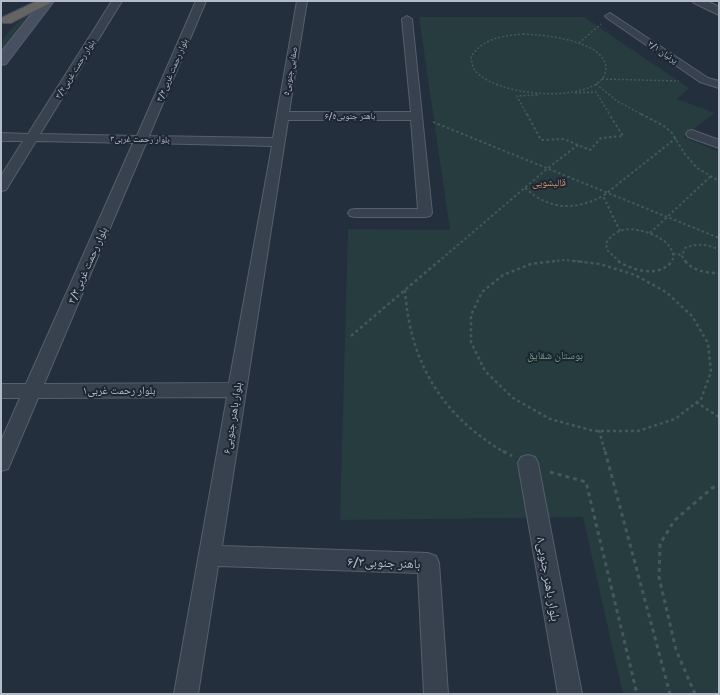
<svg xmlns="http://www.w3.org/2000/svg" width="720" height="695" font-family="Signika,'Noto Naskh Arabic',sans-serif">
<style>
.green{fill:#263c3f}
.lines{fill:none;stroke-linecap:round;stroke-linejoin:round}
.minor-casing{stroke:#565f6c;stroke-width:2}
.tertiary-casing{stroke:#565f6c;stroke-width:2}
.secondary-casing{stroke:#565f6c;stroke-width:2}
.trunk-casing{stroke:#434c59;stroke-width:2}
.path-far3{stroke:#44595c;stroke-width:1.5;stroke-dasharray:2 2;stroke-linecap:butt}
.path-far2{stroke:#44595c;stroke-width:2;stroke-dasharray:2.5 2.5;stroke-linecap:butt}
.path-far1{stroke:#44595c;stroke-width:2.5;stroke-dasharray:3 3;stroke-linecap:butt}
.path{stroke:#44595c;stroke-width:3;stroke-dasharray:4 4;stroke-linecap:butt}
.minor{fill:#38414e;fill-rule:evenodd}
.tertiary{fill:#38414e;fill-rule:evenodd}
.secondary{fill:#465061;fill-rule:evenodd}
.trunk{fill:#656462;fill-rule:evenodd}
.labels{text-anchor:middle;stroke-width:4;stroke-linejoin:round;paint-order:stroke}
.far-street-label{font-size:9px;fill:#b4bcc9;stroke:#1d2633}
.far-neighbourhood-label{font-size:10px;fill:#d59563;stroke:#1d2633}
.street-label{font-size:11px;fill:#b4bcc9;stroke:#1d2633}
.park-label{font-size:11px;fill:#6b9a76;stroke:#1d2633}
.near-street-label{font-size:13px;fill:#b4bcc9;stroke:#1d2633}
</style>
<rect width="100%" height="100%" fill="#242f3e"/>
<g class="green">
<path d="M 31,12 L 1,50 C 1,34 19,22 31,12 Z"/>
<polygon points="419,17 584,17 689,88 677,99 715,113 683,137 719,152 719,694 623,694 583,517 340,520 348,229 450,230"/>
</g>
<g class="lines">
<g class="minor-casing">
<g id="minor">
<path d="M 112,1 L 122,1 L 40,134 L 137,136 L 196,1 L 206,1 L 149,136 L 273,138 L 297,1 L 307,1 L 289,112 L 411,112 L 402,19 L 407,16 L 412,19 L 432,213 L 430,216 L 425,217 L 355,217 L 350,216 L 348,213 L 350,210 L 355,209 L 418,209 L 411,120 L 288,120 L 222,546 L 428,553 L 436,556 L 439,563 L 448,694 L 424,694 L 418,573 L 218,566 L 198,694 L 174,694 L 227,397 L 38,398 L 8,469 L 1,471 L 1,441 L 20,398 L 1,398 L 1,384 L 26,384 L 133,143 L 36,141 L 6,190 L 1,191 L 1,176 L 23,141 L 1,141 L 1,133 L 28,134 ZM 146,143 L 272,146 L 229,383 L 44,384 Z"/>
<polygon points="610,13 708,78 719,81 719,88 700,82 607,18 605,16"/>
<polygon points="692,130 719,140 719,148 688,137 686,134 688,131"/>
<polygon points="528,455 535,457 538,463 582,694 558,694 518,463 521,457"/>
</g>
</g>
<g class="tertiary-casing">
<polygon id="tertiary" points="692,1 707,1 719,7 719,15 694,3"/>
</g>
<g class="secondary-casing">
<polygon id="secondary" points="42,1 54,1 6,64 1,65 1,52"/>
</g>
<g class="trunk-casing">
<polygon id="trunk" points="37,1 52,1 50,3 11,23 3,23 1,20 3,17"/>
</g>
<g class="path-far3">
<path d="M 523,34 C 544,35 603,40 606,67 C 606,72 604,78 600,81 C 576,103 492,95 474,69 C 472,65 472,61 471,57 C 483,38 502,36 523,34 Z"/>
<polyline points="579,43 601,24"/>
<polyline points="602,79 679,81"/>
<polyline points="596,84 617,101 643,115"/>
<polyline points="575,93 596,92 610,115"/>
<polyline points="527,115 517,96 538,95"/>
</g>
<g class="path-far2">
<polyline points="527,114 541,140 564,139 590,150 601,138 623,136 609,114"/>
<polyline points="641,114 664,126 672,133 685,154 697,168 719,181"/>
<polyline points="433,122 719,238"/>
<path d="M 525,188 C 550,210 574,211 603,196"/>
<polyline points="620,231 603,196 676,138"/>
<polyline points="650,233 711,176"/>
<polyline points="673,254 682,255"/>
<polyline points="438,262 548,168 578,145"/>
<polyline points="547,262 564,260 583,262"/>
<path d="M 620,262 L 607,250 L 606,243 C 610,237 615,232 623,230 C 639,226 680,240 672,262"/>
<path d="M 686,262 L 682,256 L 685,248 C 697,243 708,244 719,250"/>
</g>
<g class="path-far1">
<polyline points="555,261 531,264 503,275 482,292 471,315 471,342 485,371 513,398 550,419 594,431 638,431 675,419 701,399 711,372 708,343 692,316 666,292 635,275 600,264 574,261"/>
<path d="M 618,261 C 633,271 660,278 672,261"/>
<path d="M 685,261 C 694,271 706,273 719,273"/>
<path d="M 405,290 C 410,362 441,415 504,452"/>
<polyline points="351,336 439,261"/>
<polyline points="696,402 719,417"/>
<polyline points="599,430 605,452"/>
</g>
<g class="path">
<polyline points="503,451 512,456"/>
<polyline points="605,451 670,694"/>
<polyline points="550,472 586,482 637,694"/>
<polyline points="695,694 676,650 659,577 660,544 674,521 712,488 719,485"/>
</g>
<use href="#minor" class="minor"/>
<use href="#tertiary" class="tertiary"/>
<use href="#secondary" class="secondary"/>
<use href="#trunk" class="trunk"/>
</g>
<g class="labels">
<g class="far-street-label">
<text transform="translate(663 52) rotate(34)" y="3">پرنیان ۲/۱</text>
<text transform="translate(75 69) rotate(-58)" y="3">بلوار رحمت غربی۳/۲</text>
<text transform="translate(172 70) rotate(-67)" y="3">بلوار رحمت غربی۳/۴</text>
<text transform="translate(290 71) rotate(-80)" y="3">صفایی جنوبی۵</text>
<text x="350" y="119">باهنر جنوبی۶/۵</text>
<text transform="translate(140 139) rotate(1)" y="3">بلوار رحمت غربی۳</text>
</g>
<g class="far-neighbourhood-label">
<text x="549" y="186">قالیشویی</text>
</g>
<g class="street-label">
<text transform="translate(87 265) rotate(-66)" y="4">بلوار رحمت غربی۳/۳</text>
<text x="119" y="394">بلوار رحمت غربی۱</text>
<text transform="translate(232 418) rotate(-81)" y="4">بلوار باهنر جنوبی۶</text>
</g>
<g class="park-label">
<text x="555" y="359">بوستان شقایق</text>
</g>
<g class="near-street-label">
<text transform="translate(384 562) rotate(2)" y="5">۶/۳باهنر جنوبی</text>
<text transform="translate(549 579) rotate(80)" y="5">۸بلوار باهنر جنوبی</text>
</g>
</g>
<rect width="720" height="695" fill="none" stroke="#b4bcc9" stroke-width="4"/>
</svg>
